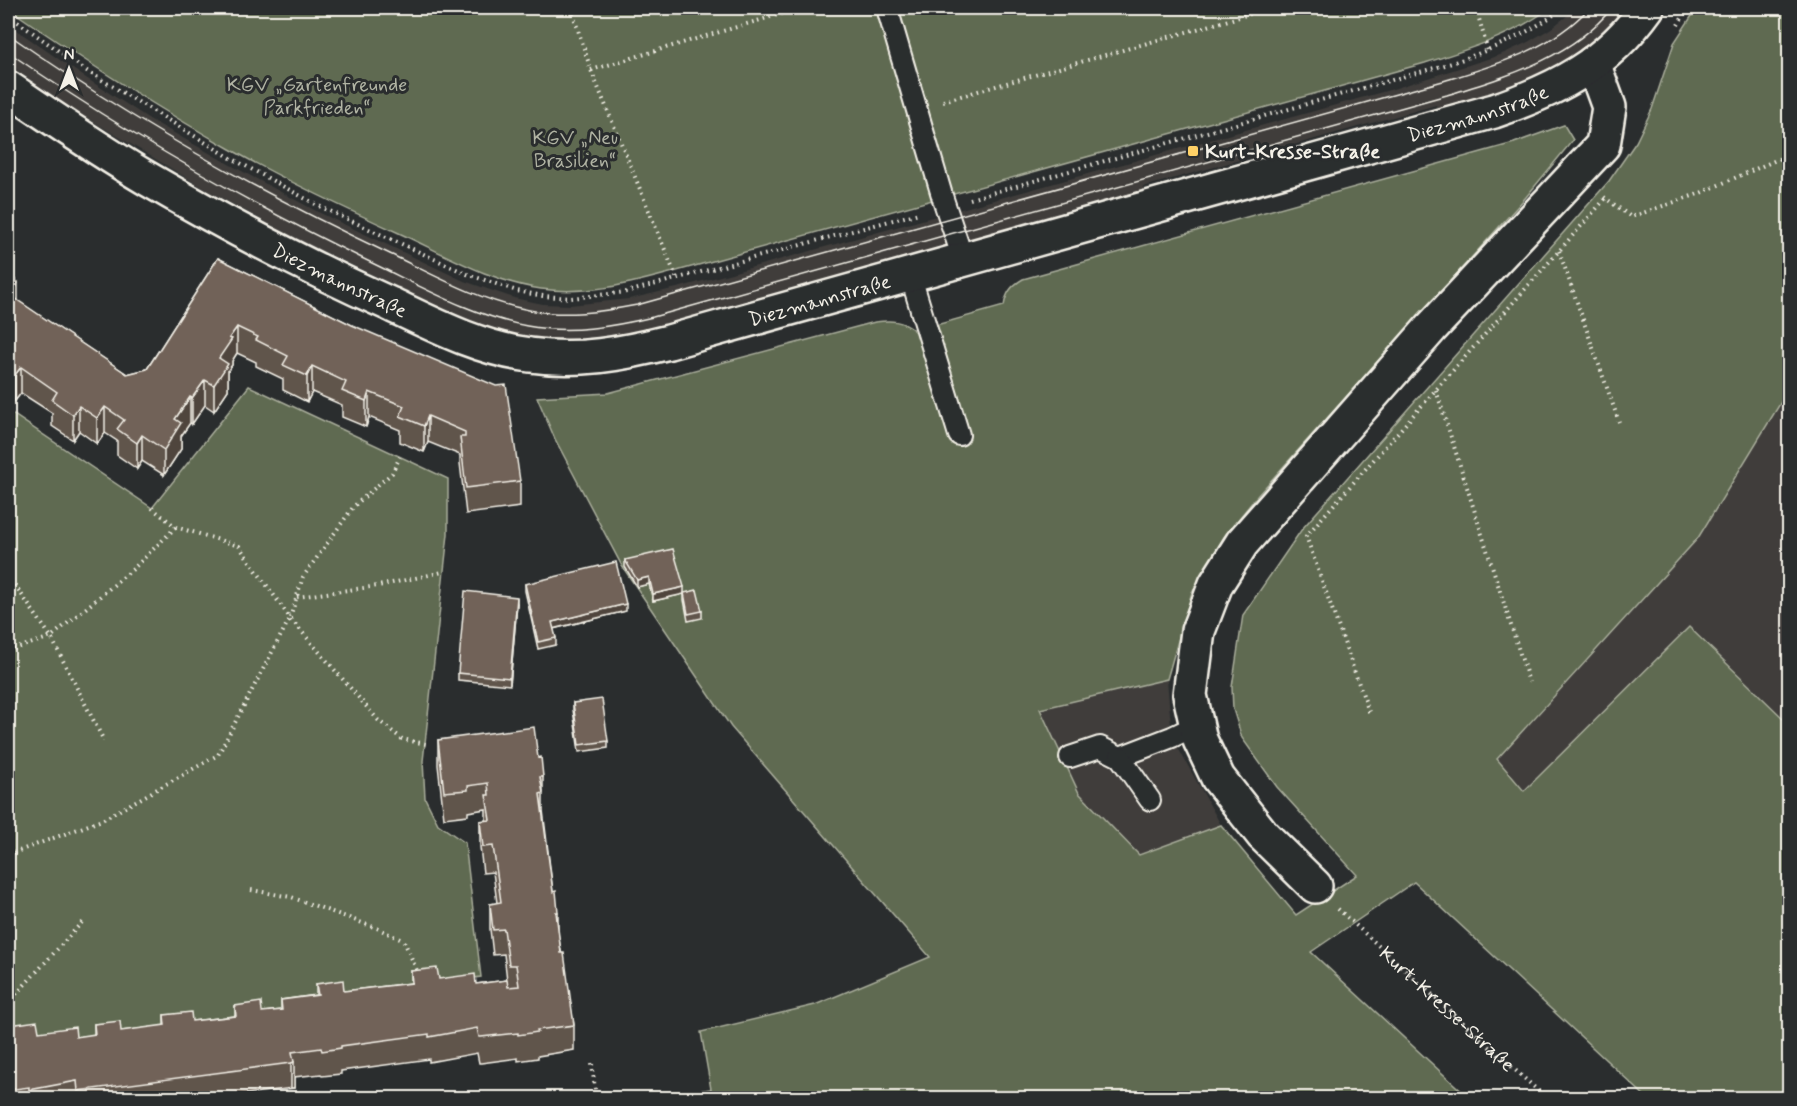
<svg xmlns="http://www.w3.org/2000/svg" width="1797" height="1106" font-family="Mynerve,sans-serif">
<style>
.built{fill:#3f3d3b}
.green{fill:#5f6a51;stroke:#aaae9c;stroke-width:1.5}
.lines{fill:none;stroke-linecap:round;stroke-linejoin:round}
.lane-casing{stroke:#f4f1e8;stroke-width:24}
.street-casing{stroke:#f4f1e8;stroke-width:38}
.secondary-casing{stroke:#f4f1e8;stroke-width:38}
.path{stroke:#f4f1e8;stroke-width:4;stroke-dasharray:1.5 4.5;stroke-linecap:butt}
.lane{stroke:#2a2d2e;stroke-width:20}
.street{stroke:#2a2d2e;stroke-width:33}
.secondary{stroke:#2a2d2e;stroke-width:33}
.tram{stroke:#f4f1e8;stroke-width:1.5}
.wall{fill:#61544c;stroke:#f4f1e8;stroke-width:1.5}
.shaded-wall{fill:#4f453e;stroke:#f4f1e8;stroke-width:1.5}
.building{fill:#716258;stroke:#f4f1e8;stroke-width:1.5}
.poi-dot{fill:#ffd166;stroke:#2a2d2e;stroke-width:2}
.labels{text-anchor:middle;stroke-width:6;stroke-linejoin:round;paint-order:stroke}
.park-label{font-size:20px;fill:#b1b4a4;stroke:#2a2d2e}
.street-label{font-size:20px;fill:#f4f1e8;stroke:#2a2d2e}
.poi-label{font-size:20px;font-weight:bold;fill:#f4f1e8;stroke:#2a2d2e;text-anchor:start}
</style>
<rect width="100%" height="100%" fill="#2a2d2e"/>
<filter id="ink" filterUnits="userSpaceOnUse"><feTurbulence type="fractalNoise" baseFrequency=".0167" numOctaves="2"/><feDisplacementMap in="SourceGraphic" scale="12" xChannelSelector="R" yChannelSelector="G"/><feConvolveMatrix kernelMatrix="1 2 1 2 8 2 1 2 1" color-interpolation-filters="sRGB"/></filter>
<g filter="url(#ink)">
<g class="built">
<polygon points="1577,8 1625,8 1598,36 1574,55 1547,71 1496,93 1437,110 1436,105 1143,187 1144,191 1132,195 664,325 619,336 584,340 555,340 526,337 491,328 451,312 303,242 210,192 64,104 8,64 8,24 83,76 151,120 227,163 318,212 464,281 514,298 543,304 570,305 629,299 681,287 1393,89 1500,55 1528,42 1550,29"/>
<polygon points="1789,389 1789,724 1689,627 1524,791 1497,759 1698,538"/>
<polygon points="1167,679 1172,737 1221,825 1139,855 1079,793 1040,709"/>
</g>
<g class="green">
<path d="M 8,8 L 1550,8 C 1512,36 1470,49 1425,63 L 666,274 C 625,285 584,295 541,289 C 492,282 446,255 401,234 C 344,208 286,181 230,149 C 154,106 80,58 8,8 Z"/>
<path d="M 1697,8 L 1789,8 L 1789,389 L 1698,538 L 1497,759 L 1524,791 L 1689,627 L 1789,724 L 1789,1098 L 1647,1098 L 1414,882 L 1311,952 L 1469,1098 L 645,1098 L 711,1089 L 701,1032 L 815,1005 L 930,957 L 731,727 L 622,566 L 555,439 L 537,397 L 608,393 L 875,322 C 891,320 902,320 915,331 L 1004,306 C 1006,293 1011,286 1023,279 L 1514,143 L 1564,125 L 1573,140 L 1526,197 L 1258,495 L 1224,537 L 1192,592 L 1167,679 L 1040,709 L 1079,793 L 1139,855 L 1221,825 L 1296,915 L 1357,875 L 1277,787 L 1242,738 L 1233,709 L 1232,687 L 1243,615 L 1302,529 L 1609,181 L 1636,142 L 1652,109 L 1674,43 Z"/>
<polygon points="249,386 448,479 448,534 423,761 425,798 438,824 465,843 481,977 422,984 250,1019 8,1045 8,411 152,508"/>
</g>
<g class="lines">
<g class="lane-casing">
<g id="lane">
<polyline points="887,8 943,199 963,259"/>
<polyline points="910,274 959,435"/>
<polyline points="1070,757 1100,747 1120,757 1172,737 1197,725"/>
<polyline points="1120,757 1150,800"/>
</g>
</g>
<g class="street-casing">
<polyline id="street" points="1315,886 1263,835 1218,778 1200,740 1190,695 1198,631 1216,584 1242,543 1431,328 1603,145 1609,107 1593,63"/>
</g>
<g class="secondary-casing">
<g id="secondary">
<path id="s2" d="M 8,88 C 54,119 100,151 148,179 C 227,225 307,267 390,304 C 434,325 480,349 530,355 C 578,362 622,354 669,342 L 1494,111 C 1558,89 1607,64 1647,8"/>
</g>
</g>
<g class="path">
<polyline points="571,8 591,70 677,279"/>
<polyline points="1476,8 1488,51"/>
<polyline points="8,15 87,71 231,158 321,207 467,274 517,291 543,296 571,298 627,292 919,213"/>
<polyline points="1678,25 1688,8"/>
<polyline points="591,70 801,8"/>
<polyline points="943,101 1271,8"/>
<polyline points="1604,197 1631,217 1698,194 1790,154"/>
<path d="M 970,199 L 1452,63 C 1493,49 1529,34 1563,8"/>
<polyline points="1559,251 1619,422"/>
<polyline points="1436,390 1529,682"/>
<polyline points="152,508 176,527 239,546 290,618"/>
<polyline points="8,575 51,637 104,741"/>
<polyline points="297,597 378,586 443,572"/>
<polyline points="290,618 303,577 354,506 392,473 400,457"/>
<polyline points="8,651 51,637 133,569 176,527"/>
<polyline points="1369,712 1306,536 1606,198"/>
<polyline points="8,855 102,820 218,755 290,618 378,720 402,739 426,744"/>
<polyline points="251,890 291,897 379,929 404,941 418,973"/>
<path id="s1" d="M 1338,909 L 1546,1098"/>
<polyline points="8,1003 85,919"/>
<polyline points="592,1064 596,1098"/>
</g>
<use href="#lane" class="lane"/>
<use href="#street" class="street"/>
<use href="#secondary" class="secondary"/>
<g class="tram">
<path d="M 8,34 C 128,118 256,191 390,254 C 434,275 480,301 529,310 C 565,317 601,312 637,305 L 1443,81 C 1495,65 1551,50 1589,8"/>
<path d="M 8,52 C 124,132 245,202 372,263 C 422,287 473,316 527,326 C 570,334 611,327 653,317 L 1447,95 C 1507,76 1570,59 1612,8"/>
</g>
</g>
<g class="wall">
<polygon points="218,258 352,325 520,481 520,507 466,514 460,463 460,455 428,442 424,452 400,442 400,430 369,417 366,427 342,417 342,405 312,392 307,402 283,390 283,379 256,366 256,362 237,353 232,361 232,365 228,370 228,390 214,411 205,405 192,424 190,423 181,436 181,449 164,475 142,461 137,469 117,455 117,441 105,433 97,444 79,431 73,440 52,426 52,413 21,393 15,401 8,396 8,275 18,301 127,374 147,369"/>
<polygon points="625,560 684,594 653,601 649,584 637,587 625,567"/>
<polygon points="525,584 626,611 553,629 556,638 556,645 538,649 525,591"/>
<polygon points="684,593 702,611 702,618 688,621 684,600"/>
<polygon points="517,604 510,685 458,680 458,673"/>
<polygon points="573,703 608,741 608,748 579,752 573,710"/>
<polygon points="438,740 538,758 543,777 543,810 558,933 574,1025 574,1050 538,1056 538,1058 518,1061 518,1058 481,1063 479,1063 477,1053 429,1062 429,1059 341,1071 341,1074 322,1076 321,1074 294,1077 294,1088 213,1098 8,1098 8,1036 10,1036 10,1025 39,1032 76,1037 94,1035 94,1024 121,1031 164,1026 164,1015 192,1021 235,1016 235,1006 262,1012 281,1010 281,1000 316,995 316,984 344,991 411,983 411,971 439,979 476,984 507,980 504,954 493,955 490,929 490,904 497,903 493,872 483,873 480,847 480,821 486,820 486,809 468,812 468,815 444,818 438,765"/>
</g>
<g class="shaded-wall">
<polygon points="18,283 18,309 10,295"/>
<polygon points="237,327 237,353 232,361 232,365 228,370 228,390 214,411 214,385 219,358 229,338"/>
<polygon points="312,366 312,392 307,402 307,376"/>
<polygon points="21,367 21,393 15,401 15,375"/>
<polygon points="205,380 205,405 192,424 192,398"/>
<polygon points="369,392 369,417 366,427 366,401"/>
<polygon points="190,397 190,423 181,436 181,449 164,475 164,450 175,419"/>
<polygon points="79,406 79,431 73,440 73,415"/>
<polygon points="105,407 105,433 97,444 97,418"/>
<polygon points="428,416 428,442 424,452 424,426"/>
<polygon points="142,435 142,461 137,469 137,443"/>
<polygon points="649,577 649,584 637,587 637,580"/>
<polygon points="684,587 684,594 653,601 653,594"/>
<polygon points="517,597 517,604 510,685 510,678"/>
<polygon points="626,604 626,611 552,629 552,622"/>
<polygon points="556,912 558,912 558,937"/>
<polygon points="294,1062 294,1088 291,1088 291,1063"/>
</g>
<g class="building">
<polygon points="218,258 352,325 496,386 506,385 520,481 466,488 460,437 465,437 465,432 428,416 424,426 400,416 404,406 369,392 366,401 342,391 346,382 312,366 307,376 283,365 288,356 256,340 258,337 237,327 229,338 232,339 219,358 228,364 214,385 205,380 192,398 190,397 175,419 181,423 164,450 142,435 137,443 117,429 124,420 105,407 97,418 79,406 73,415 52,400 57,392 21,367 15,375 8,371 8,275 12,276 18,283 10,295 127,374 147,369"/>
<polygon points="673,549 684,587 653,594 649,577 637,580 625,560"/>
<polygon points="616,562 626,604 552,622 556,638 538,642 525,584"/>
<polygon points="697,590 702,611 688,614 684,593"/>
<polygon points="465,591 517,597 510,678 458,673"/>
<polygon points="602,699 608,741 579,745 573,703"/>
<polygon points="534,727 538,758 541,757 543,777 540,777 543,793 540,794 553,892 556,891 558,912 556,912 561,953 564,953 574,1025 537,1030 538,1032 518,1035 518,1033 481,1037 479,1037 477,1028 429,1037 429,1034 341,1046 341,1048 322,1051 321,1048 292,1052 294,1062 291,1063 78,1091 77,1081 29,1090 29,1087 8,1090 8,1036 12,1036 10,1025 37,1021 39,1032 75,1027 76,1037 95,1034 94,1024 120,1021 121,1031 165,1025 164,1015 191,1012 192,1021 236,1016 235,1006 261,1002 262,1012 282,1010 281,1000 318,995 316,984 343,980 344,991 412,983 411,971 437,968 439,979 475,974 476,984 507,980 508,987 519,986 516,965 509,965 504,929 493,930 490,904 501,902 493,846 483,847 480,821 490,820 486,795 489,795 488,783 468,786 468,790 444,792 438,740"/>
</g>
</g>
<rect class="poi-dot" x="1187" y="145" width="12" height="12" rx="3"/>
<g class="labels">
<g class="park-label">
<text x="317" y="91">KGV „Gartenfreunde<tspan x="317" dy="23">Parkfrieden“</tspan></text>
<text x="575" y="144">KGV „Neu<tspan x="575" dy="23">Brasilien“</tspan></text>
</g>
<g class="street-label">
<text dy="7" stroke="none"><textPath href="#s2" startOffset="1570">Diezmannstraße</textPath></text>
<text dy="7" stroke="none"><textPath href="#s2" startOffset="384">Diezmannstraße</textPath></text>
<text dy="7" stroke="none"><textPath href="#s2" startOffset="886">Diezmannstraße</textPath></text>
<text dy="7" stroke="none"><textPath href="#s1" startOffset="148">Kurt-Kresse-Straße</textPath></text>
</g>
<g class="poi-label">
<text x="1205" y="158">Kurt-Kresse-Straße</text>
</g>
</g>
<rect width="1797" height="1106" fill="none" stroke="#2a2d2e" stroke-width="30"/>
<rect x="15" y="15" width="1767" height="1076" fill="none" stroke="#f4f1e8" stroke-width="2" filter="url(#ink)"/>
<g transform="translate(69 69)" stroke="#2a2d2e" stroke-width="4.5" paint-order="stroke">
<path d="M0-4.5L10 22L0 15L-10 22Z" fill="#f4f1e8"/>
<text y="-9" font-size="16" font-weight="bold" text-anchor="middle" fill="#f4f1e8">N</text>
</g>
</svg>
